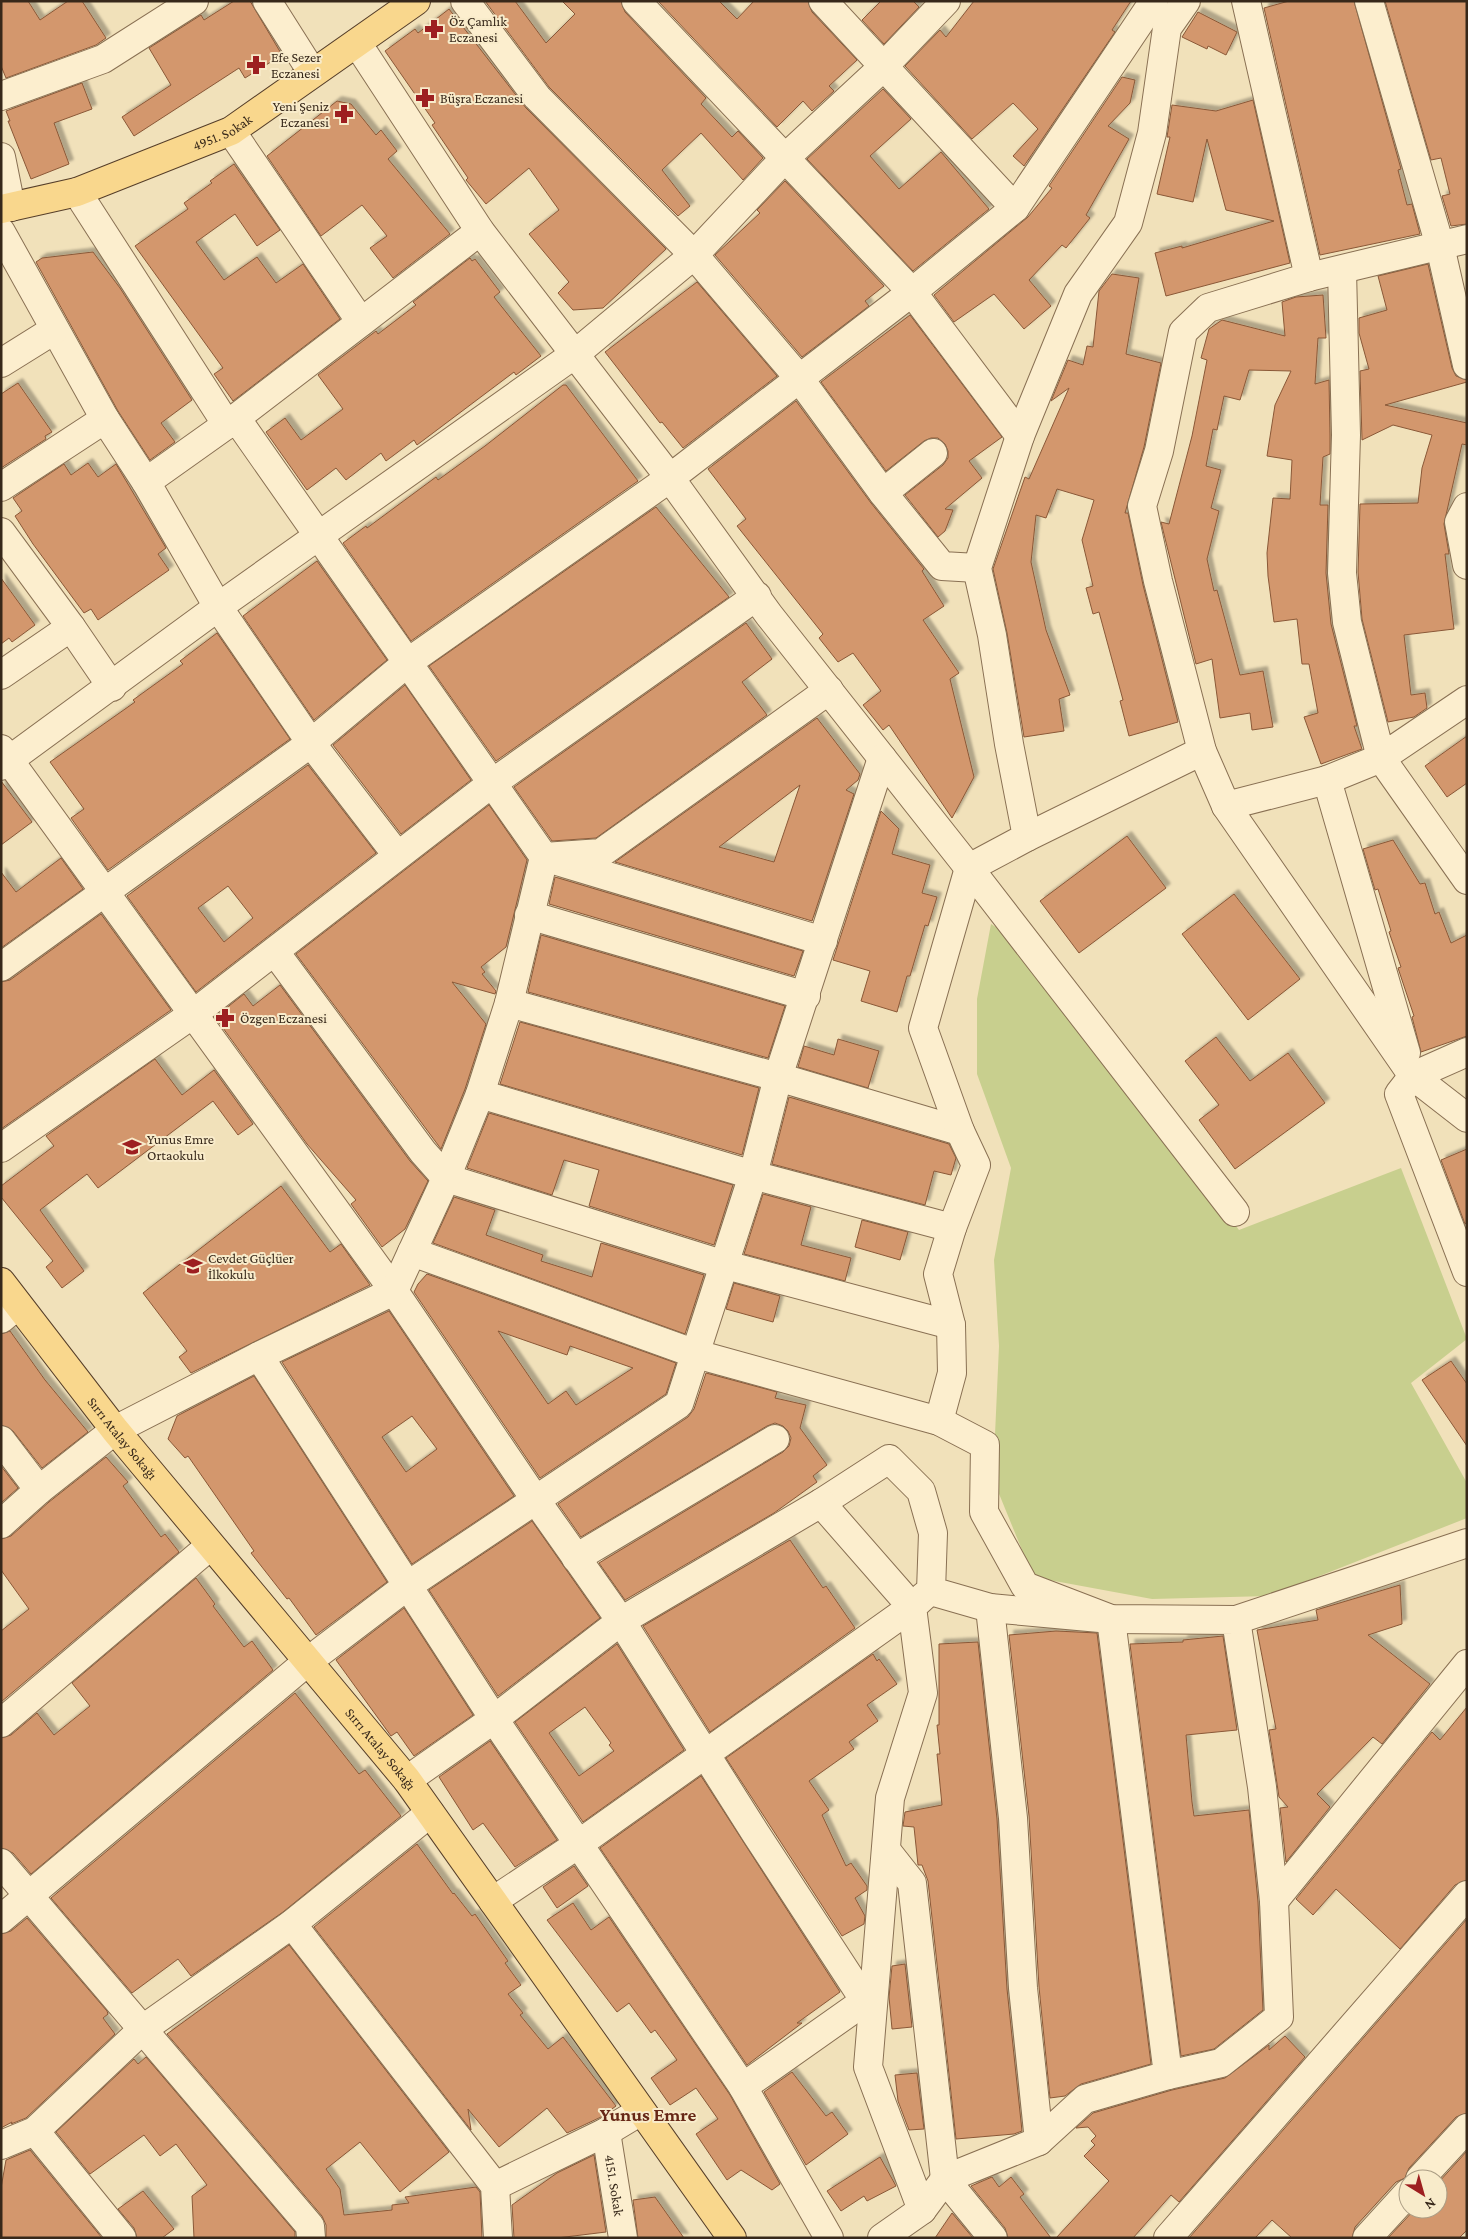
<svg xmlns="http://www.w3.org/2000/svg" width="1468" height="2239" font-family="'Crimson Pro',serif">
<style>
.green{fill:#c8cf8e}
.building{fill:#d3976d;stroke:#8a5837;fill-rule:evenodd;filter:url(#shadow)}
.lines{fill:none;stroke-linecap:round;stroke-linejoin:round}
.minor-casing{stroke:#897053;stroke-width:30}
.major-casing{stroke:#563e29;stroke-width:30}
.minor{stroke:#fceece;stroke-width:28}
.major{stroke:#f9d78d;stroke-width:28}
.labels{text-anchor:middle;stroke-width:4;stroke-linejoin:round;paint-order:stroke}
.poi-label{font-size:14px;fill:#37281a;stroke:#f8ebca;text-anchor:start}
.street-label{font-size:14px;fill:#37281a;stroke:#f8ebca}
.district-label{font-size:19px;font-weight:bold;fill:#672716;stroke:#f8ebca}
</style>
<defs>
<filter id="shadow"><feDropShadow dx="4.5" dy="-4.5" stdDeviation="1" flood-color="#0004"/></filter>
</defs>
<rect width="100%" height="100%" fill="#f1e1ba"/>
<polygon class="green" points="991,924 1013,938 1239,1230 1401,1168 1467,1339 1411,1383 1467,1483 1467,1518 1269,1596 1152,1599 1033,1577 993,1479 999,1346 994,1260 1011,1168 977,1074 977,999"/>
<g class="building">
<polygon points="1,1 28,1 40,20 68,1 82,1 106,38 96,45 6,78 1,66"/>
<polygon points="234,1 250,1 282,55 245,78 239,68 134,136 122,117 171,85 149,48 201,15 204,20"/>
<polygon points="485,1 515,1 546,43 575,14 562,1 621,1 625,12 706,98 701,104 732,137 738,131 763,158 743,180 701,133 662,170 690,206 678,216 549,87"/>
<polygon points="658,1 719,1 737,19 754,1 808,1 812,12 857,60 829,86 834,91 812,111 803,101 777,127"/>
<polygon points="881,1 913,1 919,7 884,44 862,20"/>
<polygon points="974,1 1131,1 1112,30 1115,32 1024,166 1013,156 1038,129 1013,103 972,139 905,66 940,30 946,37"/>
<polygon points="1289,1 1354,1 1401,169 1398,170 1407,205 1412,204 1420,234 1320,255 1264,8"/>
<polygon points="1385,1 1467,1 1467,224 1451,226 1442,196 1450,194 1441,158 1431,160"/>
<polygon points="449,9 526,108 666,249 603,308 573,310 558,293 569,282 529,234 559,210 529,168 486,204 466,180 468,178 432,125 435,123 385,51 415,29 418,33"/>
<polygon points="1198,12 1237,32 1226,55 1208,46 1207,49 1182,37"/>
<polygon points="1122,77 1135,80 1130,103 1108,126 1129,139 1086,215 1090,218 1066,248 1062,245 1029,280 1051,306 1024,329 994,294 954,322 934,295 1028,217 1052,188 1049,186"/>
<polygon points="82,83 92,109 54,123 69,164 31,179 8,121 10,121 6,111"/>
<polygon points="883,89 911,119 870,156 899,189 941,152 989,209 913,271 807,159"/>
<polygon points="1253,100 1290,263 1166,296 1155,253 1182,246 1182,248 1274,221 1226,210 1207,139 1193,202 1157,194 1170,137 1167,137 1172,105 1216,111"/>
<polygon points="337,101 351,104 376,135 381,130 397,151 388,159 450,234 393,278 370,248 387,236 362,205 321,236 267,156"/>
<polygon points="234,164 280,230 257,246 235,214 196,242 224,280 257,257 276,283 303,264 340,319 233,401 214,374 223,368 135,246 188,209 184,203 212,183 210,181"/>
<polygon points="785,181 884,286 865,301 869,306 802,357 715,255 760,213 757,210"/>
<polygon points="93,252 120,288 192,400 161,423 175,442 150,460 118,411 36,262 42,258"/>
<polygon points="470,258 472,261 475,259 500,292 494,297 541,356 516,375 514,372 417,445 414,440 386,461 381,453 346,480 336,468 307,490 266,432 285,418 301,440 343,409 318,375 376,331 378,334 416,305 413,302"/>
<polygon points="1428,264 1452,368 1456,376 1467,380 1467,382 1385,405 1467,423 1467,445 1462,444 1444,524 1449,554 1445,554 1454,629 1404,635 1411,695 1425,693 1427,708 1414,717 1388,722 1362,619 1358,572 1360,504 1418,503 1422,468 1432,435 1393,425 1362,440 1360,371 1369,369 1359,333 1359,318 1387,310 1378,276"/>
<polygon points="1112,274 1139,278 1126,354 1161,363 1144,447 1125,513 1128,513 1143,585 1178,722 1129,736 1120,701 1123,700 1099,612 1093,614 1086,588 1093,586 1082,540 1094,500 1057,489 1046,518 1036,515 1031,562 1046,630 1070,695 1059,699 1064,731 1024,737 1007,633 993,569 1025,477 1029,479 1069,388 1051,401 1068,360 1083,365 1087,346 1093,347 1099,291"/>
<polygon points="697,282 777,376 683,448 662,422 660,423 605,352"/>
<polygon points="1323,295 1326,338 1318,338 1315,384 1329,380 1330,435 1330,454 1323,457 1320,505 1328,505 1326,573 1331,624 1357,726 1354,726 1362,749 1321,764 1304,717 1318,713 1309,664 1302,664 1297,619 1274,622 1268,576 1267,553 1273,498 1290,499 1292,460 1267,456 1275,405 1291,371 1249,370 1240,400 1224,396 1217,430 1213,429 1206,466 1221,470 1211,508 1219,511 1207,559 1214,591 1217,590 1240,675 1263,671 1273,727 1252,730 1250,713 1220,718 1212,659 1196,664 1161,522 1169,524 1192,436 1207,360 1201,358 1209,329 1222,320 1285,336 1282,302 1296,297"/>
<polygon points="910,315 1002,437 969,461 982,478 945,509 953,510 945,531 938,537 905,495 943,465 948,458 948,451 945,444 938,438 931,438 924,441 886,471 821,382"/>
<polygon points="18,383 52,432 45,436 46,439 1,468 1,394"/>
<polygon points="563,385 566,385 638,481 411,641 343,543 366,526 367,528 436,477 438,480 485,446"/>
<polygon points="796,401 871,503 924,569 922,571 944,606 923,620 959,673 950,679 974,777 952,818 889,725 883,730 863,705 881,691 853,653 838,662 819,638 823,634 737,526 746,519 708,469"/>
<polygon points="88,463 98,477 116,464 166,548 158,554 169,570 98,620 91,609 84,613 33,544 15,516 22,511 13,498 64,464 71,475"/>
<polygon points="656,507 729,597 496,761 429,666"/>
<polygon points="317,561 387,660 314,720 243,616"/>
<polygon points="1,578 35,625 12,642 9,638 1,644"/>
<polygon points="746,623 772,659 742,682 767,715 596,838 552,841 514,787"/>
<polygon points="217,633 290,739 108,870 71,818 84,809 50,762 135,702 133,700 183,664 180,661"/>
<polygon points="405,685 471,780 401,834 333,745"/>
<path d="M 817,718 L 860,774 L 858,780 L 846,790 L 854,794 L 812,921 L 615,862 ZM 800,785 L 774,862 L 719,847 Z"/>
<polygon points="1467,736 1467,783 1447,797 1425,766"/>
<path d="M 308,765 L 376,853 L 196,992 L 127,896 ZM 228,886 L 253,918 L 224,942 L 198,908 Z"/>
<polygon points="1,781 32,822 1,845"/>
<polygon points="489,805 527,860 506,947 481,967 485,972 482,974 496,991 495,994 452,982 486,1024 465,1089 441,1149 296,954"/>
<polygon points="881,811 899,829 892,854 930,865 922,893 937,897 928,926 925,925 910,976 907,976 897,1012 861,1001 870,971 833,960"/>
<polygon points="1127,836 1166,888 1079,953 1040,901"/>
<polygon points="1393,840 1420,884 1425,883 1435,914 1439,912 1451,943 1467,935 1467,1036 1421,1052 1412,1017 1414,1016 1398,968 1401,967 1389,932 1391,931 1378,889 1375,890 1363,849"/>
<polygon points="61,858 83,889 1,948 1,872 16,892"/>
<polygon points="555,877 803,951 794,976 549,904"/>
<polygon points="1234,894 1300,979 1248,1020 1182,934"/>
<polygon points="101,914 171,1010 1,1129 1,982 10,980"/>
<polygon points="541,935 785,1006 768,1058 528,992"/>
<polygon points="280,985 410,1161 428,1181 405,1229 382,1247 351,1204 356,1200 307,1144 215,1017 244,994 253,1006"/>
<polygon points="520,1022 759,1088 742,1155 500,1084"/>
<polygon points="1216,1037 1250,1081 1288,1053 1325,1103 1235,1169 1199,1120 1219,1105 1185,1061"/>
<polygon points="838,1039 879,1051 868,1088 798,1067 804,1046 834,1055"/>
<polygon points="155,1059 182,1095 214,1070 253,1124 238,1135 213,1101 98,1188 87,1174 40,1210 84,1271 62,1288 46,1267 53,1261 1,1197 1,1186 54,1146 46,1136"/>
<polygon points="789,1097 949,1144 956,1158 951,1175 934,1171 925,1205 772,1164"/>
<polygon points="489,1113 733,1185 714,1245 589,1206 599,1170 564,1160 552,1195 467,1168"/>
<polygon points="1467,1149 1467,1223 1465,1224 1441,1160"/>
<polygon points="281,1186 330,1252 341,1244 370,1285 191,1373 179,1357 187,1351 143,1293"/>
<polygon points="763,1194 811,1207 801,1245 851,1258 845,1281 744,1254"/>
<polygon points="454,1197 495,1210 486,1235 543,1255 541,1261 592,1277 601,1243 704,1275 685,1334 433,1243"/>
<polygon points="862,1220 908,1232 900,1260 855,1247"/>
<path d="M 427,1274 L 676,1363 L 666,1394 L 540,1478 L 414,1292 L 418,1284 ZM 498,1331 L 567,1355 L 570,1346 L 633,1368 L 576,1405 L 566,1391 L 548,1404 Z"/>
<polygon points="734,1283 780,1296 773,1322 726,1309"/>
<path d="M 389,1311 L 514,1496 L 412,1564 L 282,1362 ZM 412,1416 L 437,1449 L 406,1472 L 382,1437 Z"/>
<polygon points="10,1331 45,1380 88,1432 42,1468 13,1431 1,1425 1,1334"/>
<polygon points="1451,1361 1467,1384 1467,1446 1422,1380"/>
<polygon points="706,1373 777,1392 775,1398 806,1405 800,1428 827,1465 813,1476 817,1482 774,1513 625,1600 599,1563 783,1452 789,1446 791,1438 788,1431 783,1426 775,1423 767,1426 581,1537 558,1504 688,1417 694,1409"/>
<polygon points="254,1376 387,1582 316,1635 289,1598 287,1599 251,1553 254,1551 188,1456 185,1458 168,1439 177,1416"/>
<polygon points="106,1457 128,1482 123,1486 161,1537 165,1534 179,1552 1,1702 1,1631 29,1609 1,1570 1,1539 11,1536 49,1502"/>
<polygon points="1,1466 18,1488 1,1503"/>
<polygon points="532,1521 600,1618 498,1696 429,1590"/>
<polygon points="790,1540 823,1588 826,1586 855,1628 710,1732 643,1626"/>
<polygon points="196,1578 215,1604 213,1606 244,1647 252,1641 273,1670 31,1874 13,1853 1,1848 1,1738 11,1735 37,1713 54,1735 90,1706 72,1683"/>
<polygon points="1400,1585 1402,1624 1368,1635 1430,1684 1382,1744 1373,1737 1317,1794 1330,1807 1286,1862 1280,1808 1288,1807 1279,1797 1269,1730 1276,1729 1257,1630 1318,1620 1316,1610"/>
<polygon points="404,1608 473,1715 414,1756 397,1732 391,1736 336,1660"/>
<polygon points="1056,1631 1097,1633 1151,2064 1081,2084 1065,2096 1050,2098 1039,1987 1029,1816 1009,1635"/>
<polygon points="1223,1636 1237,1730 1186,1735 1192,1802 1194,1816 1249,1810 1258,1902 1263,2010 1214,2049 1181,2056 1130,1644 1183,1642 1183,1640"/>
<polygon points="978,1642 997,1819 1007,1989 1022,2131 1014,2134 956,2139 928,1881 922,1865 918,1865 914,1827 903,1826 905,1812 942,1805 937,1754 940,1754 937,1725 939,1725 939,1644"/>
<path d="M 617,1644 L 684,1750 L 583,1822 L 515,1722 ZM 585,1707 L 611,1743 L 609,1745 L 614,1751 L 579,1776 L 549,1733 Z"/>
<polygon points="873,1654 877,1661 879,1659 897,1684 867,1705 878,1721 849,1742 854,1749 809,1781 829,1810 822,1815 846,1866 851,1863 867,1886 867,1890 855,1898 865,1916 864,1924 842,1936 726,1758"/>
<polygon points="295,1693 359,1774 365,1770 401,1816 283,1912 191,1976 178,1959 132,1993 51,1898"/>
<polygon points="1467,1707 1467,1880 1455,1885 1400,1949 1336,1889 1313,1915 1296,1899 1432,1732 1440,1740"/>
<polygon points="490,1741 557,1840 515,1867 483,1823 473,1830 439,1777"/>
<polygon points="701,1776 840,1992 797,2023 802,2023 747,2065 600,1848"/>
<polygon points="417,1844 453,1894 454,1893 472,1916 475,1914 508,1961 505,1963 521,1985 508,1994 523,2013 520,2015 548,2049 563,2037 616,2106 601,2117 567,2133 547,2108 499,2147 468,2109 471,2130 314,1927"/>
<polygon points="574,1866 588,1886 557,1908 543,1887"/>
<polygon points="573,1903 591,1930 609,1917 730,2095 780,2184 772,2190 741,2170 727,2180 696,2134 718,2119 696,2088 670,2105 651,2078 677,2060 655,2030 651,2033 629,2003 617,2012 547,1920"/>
<polygon points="27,1918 107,2011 108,2014 103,2018 115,2034 26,2118 11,2124 12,2122 1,2128 1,1934 11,1931"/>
<polygon points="1467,1919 1467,2113 1456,2117 1409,2168 1405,2178 1396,2182 1355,2227 1352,2238 1292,2238 1272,2220 1255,2238 1189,2238"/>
<polygon points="289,1945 449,2152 400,2192 360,2142 326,2169 340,2189 344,2215 392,2210 392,2205 409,2203 405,2197 476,2187 480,2192 482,2238 326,2238 326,2225 322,2216 167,2034"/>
<polygon points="905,1964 912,2027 892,2029 889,1997 892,1966"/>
<polygon points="1285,2036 1305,2057 1179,2202 1171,2195 1133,2238 1056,2238 1109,2181 1084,2156 1095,2145 1091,2141 1096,2136 1088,2127 1076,2128 1093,2113 1172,2090 1225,2078 1269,2045 1269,2050"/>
<polygon points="146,2057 295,2232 295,2238 194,2238 192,2196 207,2185 176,2144 160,2156 144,2135 90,2174 56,2132 134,2059 138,2064"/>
<polygon points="792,2072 826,2116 832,2112 848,2134 806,2165 764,2092"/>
<polygon points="917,2073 924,2129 909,2130 898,2101 895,2075"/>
<polygon points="30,2150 102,2238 1,2238 1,2188 6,2160"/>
<polygon points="1467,2151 1467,2230 1459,2238 1388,2238 1415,2209 1438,2209 1438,2183"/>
<polygon points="594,2155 606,2232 557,2238 514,2238 512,2205 557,2173"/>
<polygon points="880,2157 896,2186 867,2201 864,2196 841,2211 827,2191"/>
<polygon points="992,2177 999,2187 1011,2177 1024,2194 1020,2197 1051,2238 1008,2238 1005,2228 971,2186"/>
<polygon points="143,2191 174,2229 162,2238 137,2238 134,2228 118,2209"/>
<polygon points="655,2197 684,2238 638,2238 633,2200"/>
<polygon points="952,2213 973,2238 935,2238"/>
</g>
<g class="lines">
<g class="minor-casing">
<g id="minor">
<polyline points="267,1 312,72"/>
<polyline points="465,1 537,97 694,255 799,378 883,493 933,453"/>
<polyline points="636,1 912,292 1020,436"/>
<polyline points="823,1 1015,208"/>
<polyline points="1154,1 1015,208 912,292 670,478 769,615 969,868 1235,1212"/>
<polyline points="1246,1 1309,277"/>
<polyline points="1369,1 1440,246 1467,365"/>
<polyline points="1,96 103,59 194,1"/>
<polyline points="231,131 361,322"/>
<polyline points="1,157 11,207"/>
<polyline points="77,192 227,425"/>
<polyline points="1,232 105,419 146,482"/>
<polyline points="1342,270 1346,435 1342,573 1347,622 1381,758 1467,700"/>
<polyline points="1,363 54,330"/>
<polyline points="236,418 544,857 823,941"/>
<polyline points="1,487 105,419"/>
<polyline points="883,493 942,566 977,568"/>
<polyline points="1467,507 1459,522 1467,565"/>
<polyline points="1,532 71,627"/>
<polyline points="1,675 71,627 112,687"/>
<polyline points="1,749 394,1291 535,1499 621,1621 756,1834 865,2001 743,2087 829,2238"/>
<polyline points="1,766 218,607 575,354 694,255 784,159 882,68 946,1"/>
<polyline points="1327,780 1406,1053"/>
<polyline points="1226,806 1327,780 1381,758 1467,880"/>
<polyline points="1027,837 1202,751"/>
<polyline points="397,855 311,743 218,607 146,482 236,418 480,231"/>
<polyline points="529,915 806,996"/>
<polyline points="275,952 423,1152 446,1178 722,1264 951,1325"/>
<polyline points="1,967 311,743 407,663 670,478 480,231 357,43"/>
<polyline points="509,1003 778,1077 960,1131"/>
<polyline points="1467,1052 1413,1076 1467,1118"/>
<polyline points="1413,1076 1226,806 1202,751 1158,581 1142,506 1159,451 1183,332 1208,308 1309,277 1467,239"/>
<polyline points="1413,1076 1399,1094 1467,1272"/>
<polyline points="480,1094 753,1175 952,1228"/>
<polyline points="1,1148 193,1014 491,784 757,596"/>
<polyline points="412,1252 696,1354 939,1421 985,1445 984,1512 1025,1586 1111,1619 1236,1620 1262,1787 1274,1901 1279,2017 1221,2063 1168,2075"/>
<polyline points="1,1319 18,1305"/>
<polyline points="259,1356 494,1719 743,2087"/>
<polyline points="939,1421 952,1373 951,1325 938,1274 952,1228 976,1165 960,1131 923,1028 969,868 1027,837 1009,744 992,635 977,568 1020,436 1078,294 1128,223 1152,133 1167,28 1186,1"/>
<polyline points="1,1440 39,1490"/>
<polyline points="1,1524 39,1490 115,1430 259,1356 394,1291 446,1178 480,1094 509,1003 544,857 601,853 829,690"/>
<polyline points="576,1558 775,1439"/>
<polyline points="990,1608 1013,1818 1023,1988 1039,2141"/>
<polyline points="1236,1620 1467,1543"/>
<polyline points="1,1723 210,1546"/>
<polyline points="407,1780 494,1719 621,1621 821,1503 889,1459 921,1491 933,1533 931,1591 990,1608 1111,1619 1168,2075 1085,2099 1039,2141 945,2179 922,2210 882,2238"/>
<polyline points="886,1850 912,1883 945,2179 993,2238"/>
<polyline points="1,1863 310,2226 311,2238"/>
<polyline points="493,1901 580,1843 912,1607 821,1503"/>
<polyline points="1274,1901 1467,1664"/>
<polyline points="1,1919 307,1662 407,1586 679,1404 753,1175 778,1077 882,758"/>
<polyline points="292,1924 495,2186 498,2238"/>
<polyline points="35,2131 122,2238"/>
<path id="s1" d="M 606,2132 L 623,2238"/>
<polyline points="1,2145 35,2131 143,2029 292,1924 430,1813"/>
<polyline points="1420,2179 1467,2128"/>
<polyline points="495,2186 606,2132 641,2111"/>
<polyline points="922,2210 868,2067 890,1798 923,1693 912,1607 924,1596"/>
<polyline points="1168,2238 1467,1895"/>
<polyline points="1367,2238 1408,2193"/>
</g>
</g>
<g class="major-casing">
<g id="major">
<path id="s2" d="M 1,209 L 77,192 L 231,131 L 416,1"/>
<path id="s3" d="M 1,1282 L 115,1430 L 407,1780 L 732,2238"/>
</g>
</g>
<use href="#minor" class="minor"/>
<use href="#major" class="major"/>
</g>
<defs>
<g id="pharmacy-bare" transform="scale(1.5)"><path d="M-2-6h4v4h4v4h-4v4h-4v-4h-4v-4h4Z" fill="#9d1f20" stroke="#f8ebca" stroke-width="2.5" paint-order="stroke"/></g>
<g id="school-bare" transform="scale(1.5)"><path d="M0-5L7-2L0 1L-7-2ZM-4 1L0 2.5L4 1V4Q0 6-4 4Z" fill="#9d1f20" stroke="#f8ebca" stroke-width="2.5" paint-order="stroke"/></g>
</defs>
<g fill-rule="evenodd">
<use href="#pharmacy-bare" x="434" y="29"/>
<use href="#pharmacy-bare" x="256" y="65"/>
<use href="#pharmacy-bare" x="425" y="98"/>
<use href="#pharmacy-bare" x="344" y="114"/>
<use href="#pharmacy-bare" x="225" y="1018"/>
<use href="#school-bare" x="132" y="1147"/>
<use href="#school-bare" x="193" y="1266"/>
</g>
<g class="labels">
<g class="poi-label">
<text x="449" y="26">Öz Çamlık<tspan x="449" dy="16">Eczanesi</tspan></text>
<text x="271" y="62">Efe Sezer<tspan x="271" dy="16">Eczanesi</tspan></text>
<text x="440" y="103">Büşra Eczanesi</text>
<text x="329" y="111" text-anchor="end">Yeni Şeniz<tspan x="329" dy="16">Eczanesi</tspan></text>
<text x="240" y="1023">Özgen Eczanesi</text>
<text x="147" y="1144">Yunus Emre<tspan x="147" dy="16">Ortaokulu</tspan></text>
<text x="208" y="1263">Cevdet Güçlüer<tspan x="208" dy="16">İlkokulu</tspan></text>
</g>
<g class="street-label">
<text dy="5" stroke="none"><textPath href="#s2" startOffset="235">4951. Sokak</textPath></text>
<text dy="5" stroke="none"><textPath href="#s3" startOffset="198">Sırrı Atalay Sokağı</textPath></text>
<text dy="5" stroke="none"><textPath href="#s3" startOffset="602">Sırrı Atalay Sokağı</textPath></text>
<text dy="5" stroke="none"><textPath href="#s1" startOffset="54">4151. Sokak</textPath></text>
</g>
<g class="district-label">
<text x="648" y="2121">Yunus Emre</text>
</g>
</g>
<rect width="1468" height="2239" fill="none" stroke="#37281a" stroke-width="5"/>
<g transform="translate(1423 2194) rotate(143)"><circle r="24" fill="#f8ebca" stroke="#ab9d84"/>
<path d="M0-4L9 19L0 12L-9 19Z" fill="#9d1f20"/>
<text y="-8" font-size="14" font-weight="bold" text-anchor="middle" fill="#37281a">N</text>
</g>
</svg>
